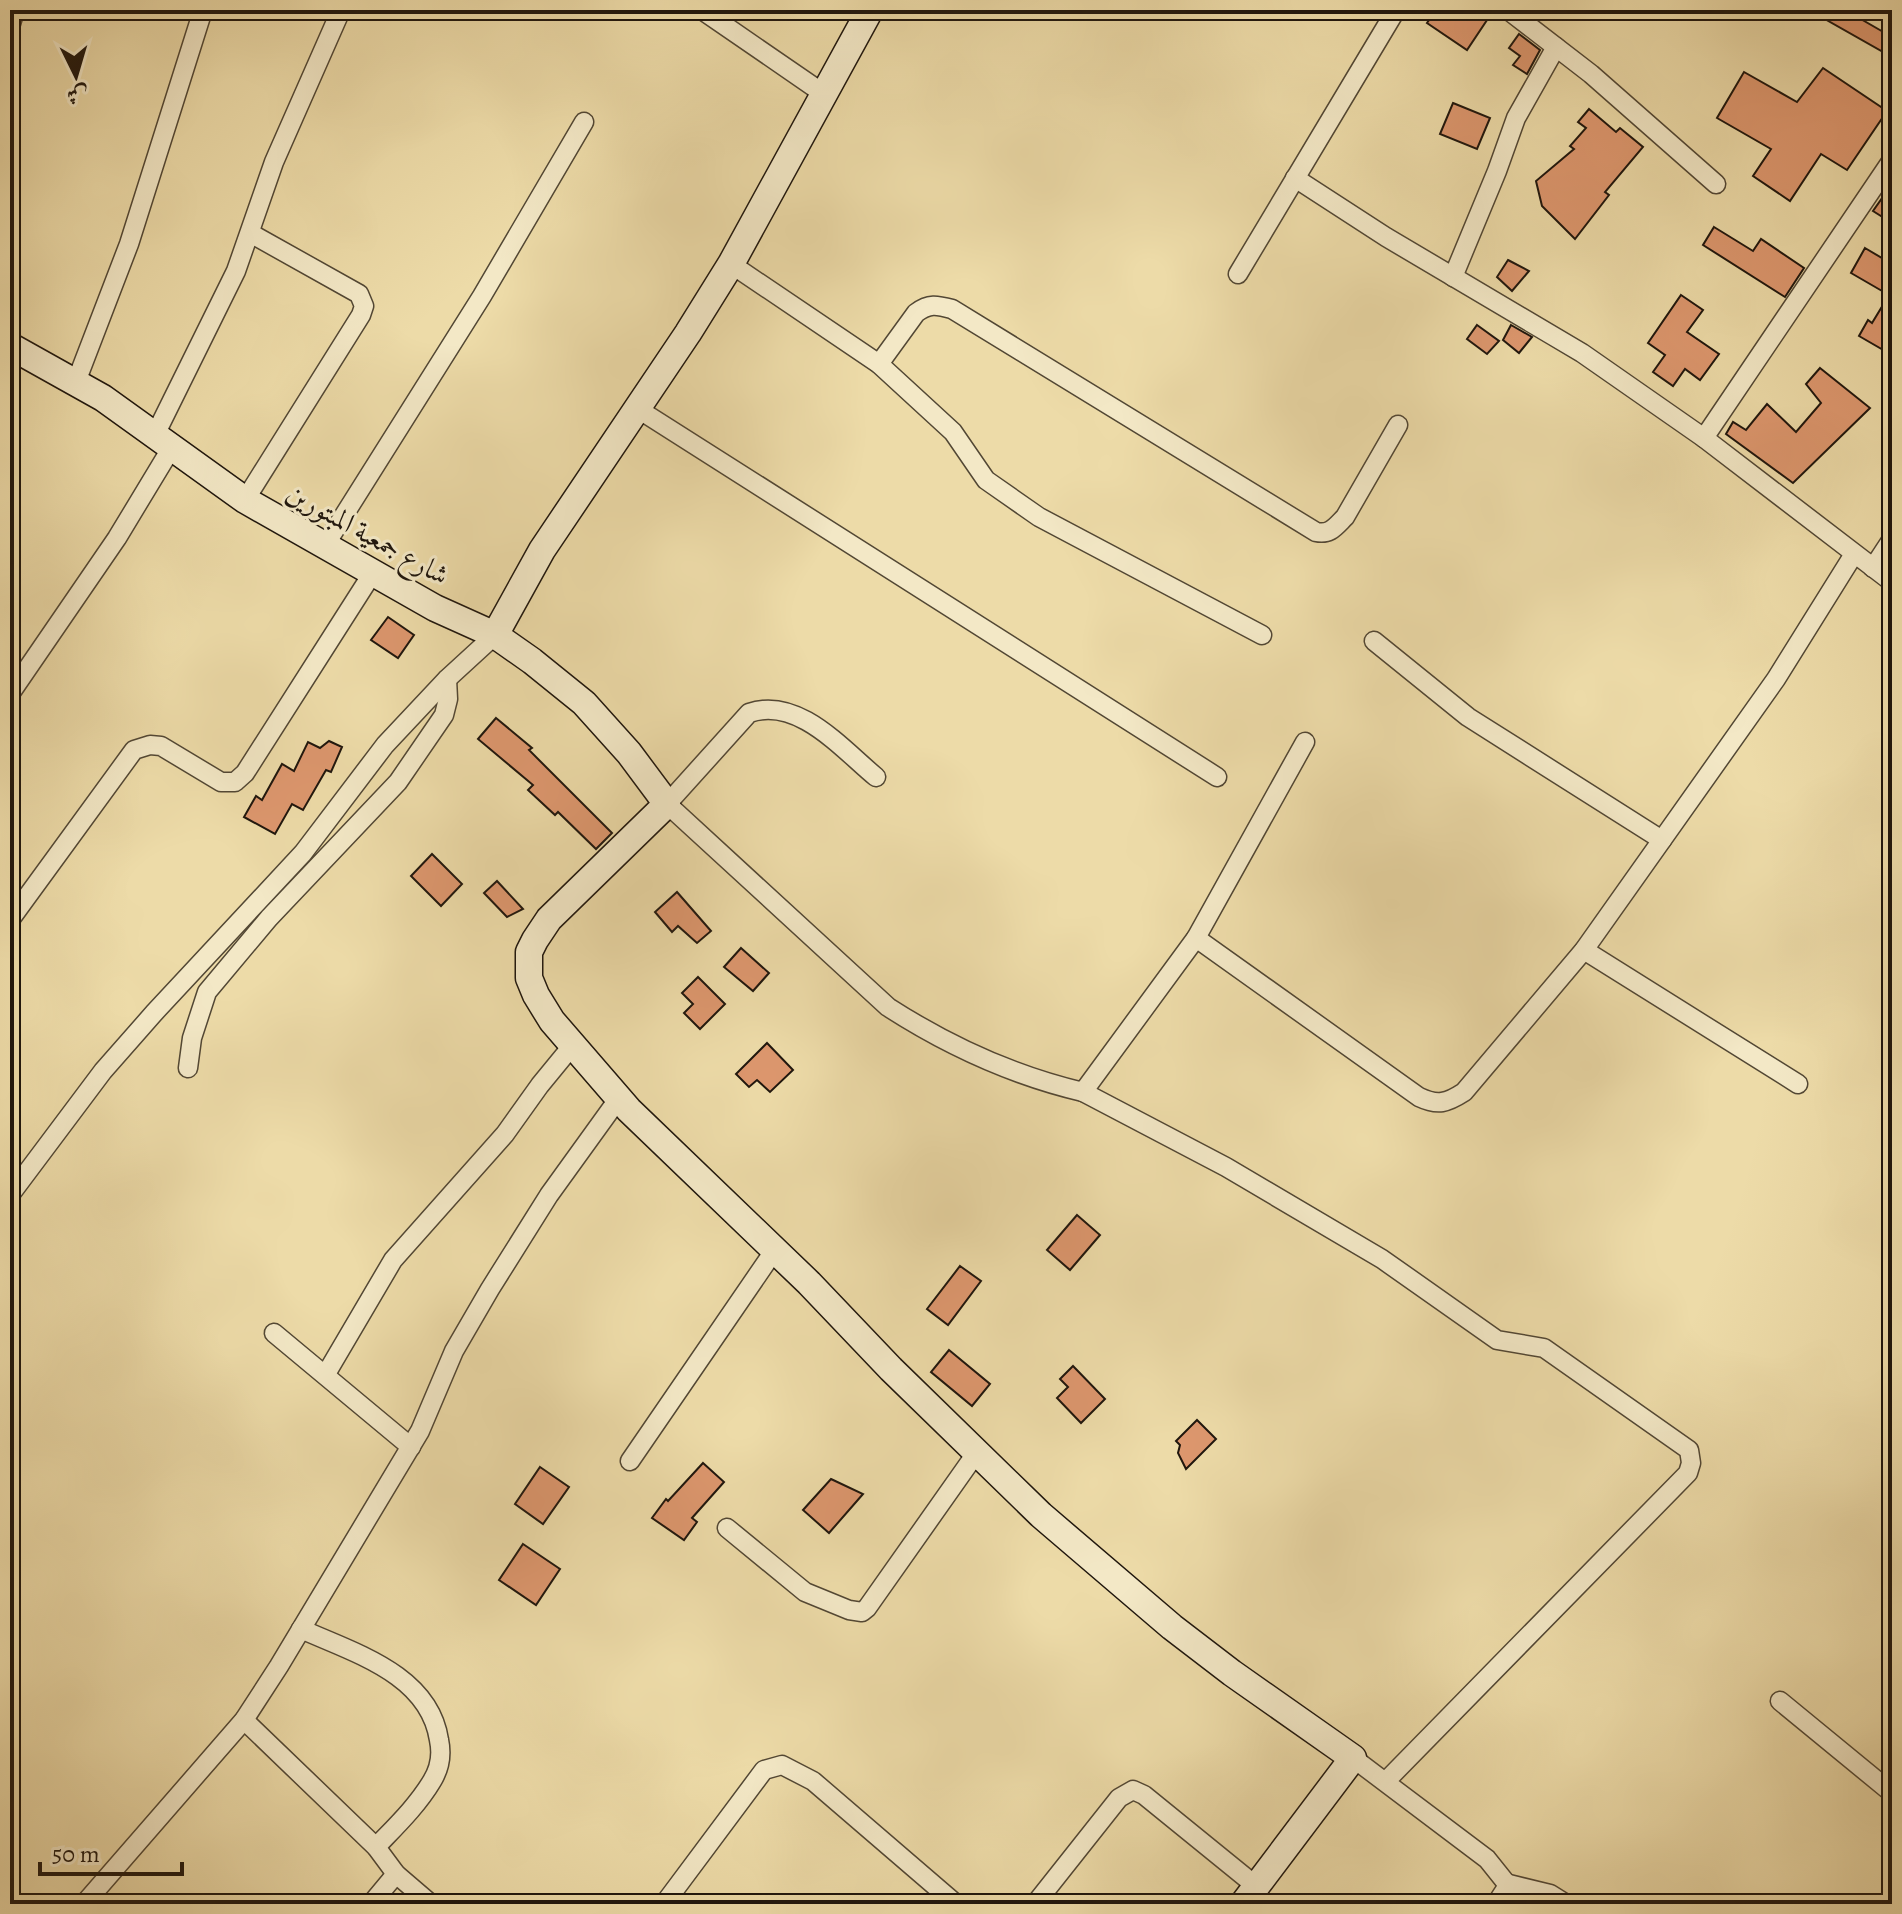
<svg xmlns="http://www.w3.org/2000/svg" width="1902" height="1914" font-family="Alegreya,Amiri,serif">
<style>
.building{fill:#dd976e;stroke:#1f160d;stroke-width:2}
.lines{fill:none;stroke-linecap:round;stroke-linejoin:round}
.street-casing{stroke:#524734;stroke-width:21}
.secondary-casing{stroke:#1f160d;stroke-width:29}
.street{stroke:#f3e8c6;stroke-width:18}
.secondary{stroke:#f3e8c6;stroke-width:26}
.labels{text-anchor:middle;stroke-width:6;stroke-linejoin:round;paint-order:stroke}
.street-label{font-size:28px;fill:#1f160d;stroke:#f3e8c6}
</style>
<rect width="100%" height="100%" fill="#eddba8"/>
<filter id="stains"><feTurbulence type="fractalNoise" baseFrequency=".0025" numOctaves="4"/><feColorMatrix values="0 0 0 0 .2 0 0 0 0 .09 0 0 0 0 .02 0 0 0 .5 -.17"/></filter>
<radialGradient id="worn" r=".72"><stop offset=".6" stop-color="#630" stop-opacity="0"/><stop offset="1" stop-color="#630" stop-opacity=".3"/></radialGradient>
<g class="building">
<polygon points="1436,10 1471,10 1487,20 1467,50 1427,23"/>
<polygon points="1809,10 1845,10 1892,37 1892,57"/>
<polygon points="1519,34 1540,50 1527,74 1513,65 1520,56 1509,48"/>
<polygon points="1823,68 1887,111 1847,170 1821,154 1790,201 1753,176 1771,149 1717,118 1744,72 1797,102"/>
<polygon points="1453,103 1490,118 1477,149 1440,134"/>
<polygon points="1589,109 1616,132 1620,128 1643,147 1605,192 1609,195 1575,239 1542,206 1536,181 1574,149 1570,146 1586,128 1578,122"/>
<polygon points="1892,184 1892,223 1873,211"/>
<polygon points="1714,227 1753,251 1761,239 1804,268 1785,297 1703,245"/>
<polygon points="1865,248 1892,264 1892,355 1859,336 1868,320 1872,323 1889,295 1851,273"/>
<polygon points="1508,260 1529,271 1512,291 1497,277"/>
<polygon points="1681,295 1703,310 1687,332 1719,354 1700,380 1685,369 1673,386 1653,372 1665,355 1648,343"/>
<polygon points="1477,325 1499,341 1487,354 1467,339"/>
<polygon points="1511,325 1532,337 1519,353 1503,340"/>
<polygon points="1820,368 1870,408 1793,483 1726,434 1733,422 1746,430 1767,404 1796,432 1821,403 1806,384"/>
<polygon points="388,617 414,635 398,658 371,640"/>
<polygon points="496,718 532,748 529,750 612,833 596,849 558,812 555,815 528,790 533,785 478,739"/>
<polygon points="329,741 342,747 331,772 326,770 303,810 292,804 275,834 244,817 256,796 262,800 282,764 294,771 308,742 320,748"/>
<polygon points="432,854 462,884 441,906 411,876"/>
<polygon points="497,881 523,909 507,917 484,893"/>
<polygon points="677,892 711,931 697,943 678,926 672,932 655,912"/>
<polygon points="741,948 769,973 753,991 724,967"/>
<polygon points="698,977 725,1004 700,1029 684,1013 693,1004 682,993"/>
<polygon points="767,1043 793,1070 770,1092 757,1080 749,1087 736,1074"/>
<polygon points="1077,1215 1100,1235 1070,1270 1047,1250"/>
<polygon points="960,1266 981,1281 948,1325 927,1309"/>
<polygon points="949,1350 990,1384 972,1406 931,1372"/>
<polygon points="1073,1366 1105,1399 1081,1423 1057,1398 1068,1387 1060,1379"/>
<polygon points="1197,1420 1216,1439 1186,1469 1178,1453 1180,1445 1176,1441"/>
<polygon points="703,1463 724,1482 692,1518 697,1522 684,1540 652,1518 666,1499 668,1501"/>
<polygon points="540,1467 569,1487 543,1524 515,1504"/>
<polygon points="831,1479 863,1494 829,1533 803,1510"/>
<polygon points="523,1544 560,1569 536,1605 499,1580"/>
</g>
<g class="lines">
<g class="street-casing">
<g id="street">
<polyline points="702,10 824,94"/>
<polyline points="1508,10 1591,74 1716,184"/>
<polyline points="10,27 15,10"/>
<polyline points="1295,178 1386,237 1582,353 1704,438 1892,582"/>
<polyline points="731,264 879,364 953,432 986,480 1039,517 1262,635"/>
<polyline points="1238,274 1396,10"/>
<polyline points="1453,277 1497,171 1516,118 1556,47"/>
<path d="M 879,364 L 916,313 C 929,303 937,305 952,309 L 1316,532 C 1330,535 1335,527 1345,517 L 1398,425"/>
<polyline points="76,382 129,244 203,10"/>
<polyline points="638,409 1217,777"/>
<polyline points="155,435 236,271 274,162 341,10"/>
<polyline points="1704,438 1892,160"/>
<polyline points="245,500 361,315 364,306 359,294 250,233"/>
<polyline points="324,547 482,296 584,122"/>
<polyline points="1873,568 1892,539"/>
<polyline points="1374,641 1468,717 1662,840"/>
<polyline points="10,694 117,538 172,447"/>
<path d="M 876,777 C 842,749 798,696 749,713 L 667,804 L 888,1007 C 947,1045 1015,1076 1083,1092 L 1196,938 L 1305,742"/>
<polyline points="10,920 134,750 150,745 161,746 221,782 235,782 245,773 372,574"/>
<path d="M 1196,938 L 1419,1097 C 1438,1106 1447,1103 1464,1092 L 1584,950 L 1776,679 L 1854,554"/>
<polyline points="1584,950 1798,1084"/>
<polyline points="188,1068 192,1038 207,992 269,918 398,782 444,715 448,699 447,679"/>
<polyline points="1083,1092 1226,1167 1382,1259 1497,1340 1544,1348 1689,1450 1691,1463 1688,1473 1386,1781"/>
<polyline points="10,1195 103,1071 154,1013 303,853 385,745 447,679 495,635"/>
<polyline points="274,1333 411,1447"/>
<polyline points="326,1374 393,1260 505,1134 540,1085 572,1046"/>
<polyline points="630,1461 774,1251"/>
<polyline points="727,1528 805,1592 849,1610 862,1612 867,1608 977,1452"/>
<path d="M 301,1629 C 354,1653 429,1674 439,1740 C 442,1754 440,1768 432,1781 C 417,1806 396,1826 376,1847"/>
<polyline points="1780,1701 1892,1793"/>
<polyline points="244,1720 376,1847 396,1874 431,1904"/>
<polyline points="1353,1758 1487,1859 1523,1904"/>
<polyline points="84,1904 244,1720 279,1666 420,1431 454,1351 490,1289 549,1195 619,1098"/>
<polyline points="371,1904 396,1874"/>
<polyline points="664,1904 764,1770 782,1765 813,1781 956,1904"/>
<polyline points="1035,1904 1119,1798 1133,1790 1144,1795 1256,1886"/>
<polyline points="1496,1904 1509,1884 1550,1894 1566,1904"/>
</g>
</g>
<g class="secondary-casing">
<g id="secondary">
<polyline points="10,346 103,398 245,500 435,608 495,635 532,661 584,703 629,753 667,804 549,919 535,940 529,952 529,978 536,995 552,1021 629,1110 809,1283 891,1369 1041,1515 1172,1627 1232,1673 1353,1758 1243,1904"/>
<polyline points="495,635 542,550 688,333 731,264 870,10"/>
</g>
</g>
<use href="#street" class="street"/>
<use href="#secondary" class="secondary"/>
</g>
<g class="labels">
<g class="street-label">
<text transform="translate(368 533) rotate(29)" y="10">شارع جمعية المبتورين</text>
</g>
</g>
<rect width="1902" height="1914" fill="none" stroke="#eddba8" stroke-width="40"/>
<rect x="12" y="12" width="1878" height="1890" fill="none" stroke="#1f160d" stroke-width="4"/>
<rect x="20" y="20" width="1862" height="1874" fill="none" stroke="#1f160d" stroke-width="2"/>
<g transform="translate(76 76) rotate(175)" stroke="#f3e8c6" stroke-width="6" paint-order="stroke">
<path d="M0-6L14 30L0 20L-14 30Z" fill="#1f160d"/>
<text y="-12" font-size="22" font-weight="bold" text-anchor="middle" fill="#1f160d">ش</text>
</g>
<path d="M40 1862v12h142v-12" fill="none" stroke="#1f160d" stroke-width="4"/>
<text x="52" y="1862" font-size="24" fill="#1f160d" stroke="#f3e8c6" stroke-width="6" paint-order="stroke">50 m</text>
<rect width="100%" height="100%" filter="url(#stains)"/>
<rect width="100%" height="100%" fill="url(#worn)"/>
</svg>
